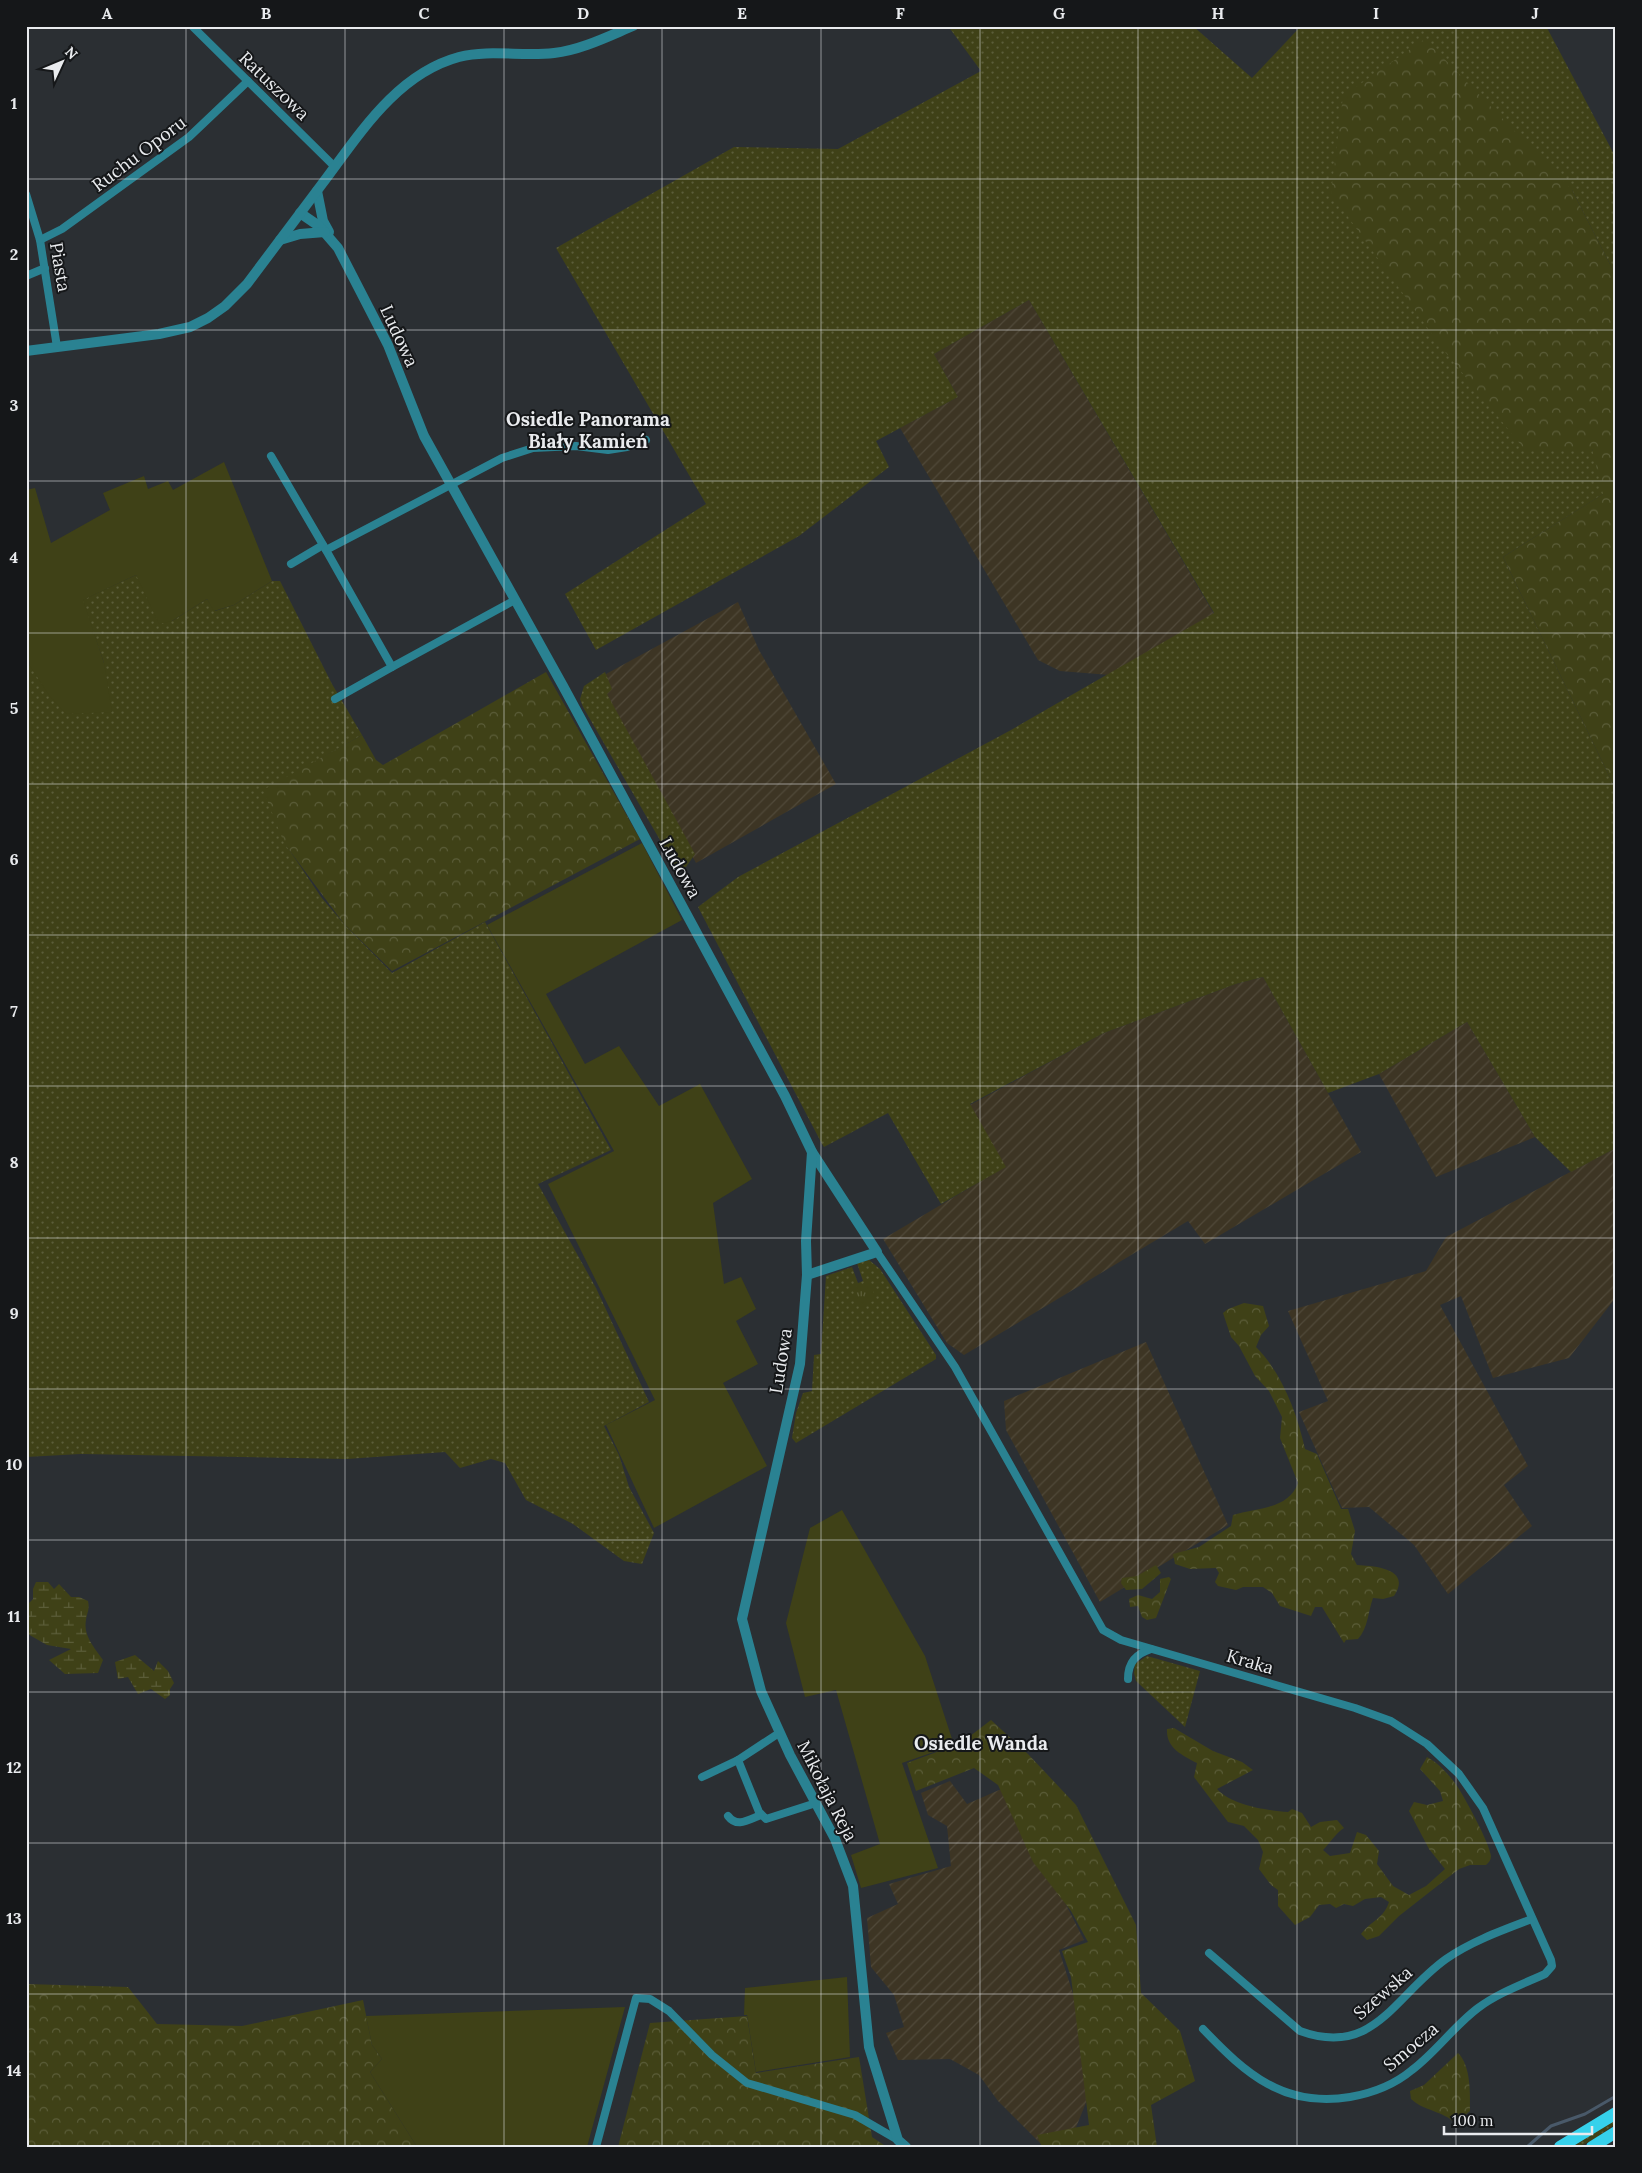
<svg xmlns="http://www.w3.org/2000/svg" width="1642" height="2173" font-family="Lora,serif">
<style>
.industrial{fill:url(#industrial-furrows)}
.grass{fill:url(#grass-dots)}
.forest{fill:url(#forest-crowns)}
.wetland{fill:url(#wetland-marsh)}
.park{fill:url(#park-tufts)}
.garden{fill:#3f4117}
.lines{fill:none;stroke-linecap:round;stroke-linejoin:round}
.stream{stroke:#495969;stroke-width:3}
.minor{stroke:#2a8292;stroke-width:8}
.tertiary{stroke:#2a8292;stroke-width:10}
.primary{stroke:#36d1eb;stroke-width:12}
.grid{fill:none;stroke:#e9ebee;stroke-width:1;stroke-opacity:0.55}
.labels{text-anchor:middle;stroke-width:4;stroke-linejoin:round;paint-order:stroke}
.street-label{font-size:18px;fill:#e9ebee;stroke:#151719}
.neighbourhood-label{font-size:19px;font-weight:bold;fill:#e9ebee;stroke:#151719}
.neatline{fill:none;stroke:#e9ebee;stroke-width:2}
.grid-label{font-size:16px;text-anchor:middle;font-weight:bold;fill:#e9ebee}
</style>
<defs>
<pattern id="industrial-furrows" width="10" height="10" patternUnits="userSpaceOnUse" patternTransform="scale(1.25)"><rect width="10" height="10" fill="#3d3524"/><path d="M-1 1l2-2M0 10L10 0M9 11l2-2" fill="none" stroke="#504939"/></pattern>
<pattern id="grass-dots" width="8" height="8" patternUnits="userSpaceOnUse" patternTransform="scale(1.25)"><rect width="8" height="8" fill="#3f4117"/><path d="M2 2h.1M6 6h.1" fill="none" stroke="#5b5d39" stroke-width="1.8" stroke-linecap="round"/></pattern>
<pattern id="forest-crowns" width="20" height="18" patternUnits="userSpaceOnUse" patternTransform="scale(1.25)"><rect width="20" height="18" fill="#3f4117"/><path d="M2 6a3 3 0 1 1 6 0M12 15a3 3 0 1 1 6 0" fill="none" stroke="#5b5d39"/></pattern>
<pattern id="wetland-marsh" width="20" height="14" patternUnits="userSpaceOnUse" patternTransform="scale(1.25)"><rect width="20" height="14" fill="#3f4117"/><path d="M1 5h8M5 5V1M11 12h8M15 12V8" fill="none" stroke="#5b5d39"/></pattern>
<pattern id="park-tufts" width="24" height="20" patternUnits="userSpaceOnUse" patternTransform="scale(1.25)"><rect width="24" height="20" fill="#3f4117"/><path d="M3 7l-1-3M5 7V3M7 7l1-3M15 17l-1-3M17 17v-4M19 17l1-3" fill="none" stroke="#5b5d39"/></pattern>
</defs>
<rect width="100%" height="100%" fill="#2b2f33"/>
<g class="industrial">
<polygon points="1029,300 1214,614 1110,675 1060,671 1038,660 900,428 958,397 934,354"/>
<polygon points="738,602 759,650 836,784 696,863 595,680"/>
<polygon points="1263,977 1361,1152 1205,1244 1188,1221 964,1355 947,1343 883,1239 1005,1167 970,1105 1104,1033 1236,984"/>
<polygon points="1467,1022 1535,1137 1436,1177 1379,1074"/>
<polygon points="1616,1148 1616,1302 1613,1301 1569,1358 1493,1378 1461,1296 1440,1305 1528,1466 1504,1485 1532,1526 1448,1594 1414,1545 1369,1507 1342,1508 1299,1412 1328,1401 1288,1311 1426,1271 1446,1237"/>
<polygon points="1146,1342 1228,1525 1100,1602 1006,1430 1004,1401"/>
<polygon points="950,1781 967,1804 1006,1787 1084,1940 1059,1950 1083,2025 1089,2095 1075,2130 1041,2144 998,2101 979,2075 950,2059 898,2060 886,2033 904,2027 894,1995 871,1967 867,1918 898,1904 889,1884 951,1866 947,1826 928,1815 921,1793"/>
</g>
<g class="grass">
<polygon points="948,26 1193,26 1252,78 1301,26 1546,26 1616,158 1616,276 1572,190 1591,448 1616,486 1503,557 1616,790 1616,1148 1571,1172 1535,1137 1467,1022 1379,1074 1328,1093 1263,977 1236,984 1104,1033 970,1104 1006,1167 941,1204 888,1113 824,1147 822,1144 698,907 738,877 1011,730 1214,613 1029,300 934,354 958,397 876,441 889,467 799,536 596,650 565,594 706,504 556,248 734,147 838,149 981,71"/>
<polygon points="136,575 172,621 207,599 215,611 234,605 272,581 280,581 332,684 362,735 276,784 284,842 321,897 345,925 392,973 485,922 611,1150 538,1184 596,1288 649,1402 604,1426 619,1455 629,1487 654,1533 642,1564 624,1561 573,1524 526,1500 505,1463 491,1459 460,1468 445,1452 347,1459 81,1454 26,1457 26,642 30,666 104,663 82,600"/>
<polygon points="605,672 612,689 607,694 695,854 686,867 679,869 675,866 583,707 580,699 584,686"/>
<polygon points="869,1260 880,1269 936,1355 936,1359 796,1443 792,1438 796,1413 803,1393 812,1391 814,1355 821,1354 826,1276 852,1267 858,1283 863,1281 857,1263"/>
<polygon points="1147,1656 1200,1671 1185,1727 1136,1681 1134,1673 1135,1664"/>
<path d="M 1616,2119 L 1616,2124 C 1603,2132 1587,2147 1572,2147 Z"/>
</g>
<g class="forest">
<polygon points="1425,39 1572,190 1616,276 1616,790 1503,557 1603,494 1592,449 1525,450 1442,348 1331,193 1343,96"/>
<polygon points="546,672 640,839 392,971 344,924 284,843 263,790 362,735 376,760 383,765"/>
<path d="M 1244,1303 L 1263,1306 L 1269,1326 L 1261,1335 L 1256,1347 C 1282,1373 1297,1413 1305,1449 L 1317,1454 L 1341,1509 L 1348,1509 L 1355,1531 L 1351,1554 L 1357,1565 C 1376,1566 1412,1569 1394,1596 L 1383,1599 L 1373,1598 C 1368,1612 1368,1628 1358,1639 L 1346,1640 L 1344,1643 L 1322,1607 L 1315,1607 L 1311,1616 L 1280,1606 L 1272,1593 L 1263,1587 L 1243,1587 L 1236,1590 L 1218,1586 L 1215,1582 L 1219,1573 L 1216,1568 L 1190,1569 L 1175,1564 L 1173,1554 L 1199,1547 L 1231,1526 L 1233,1515 C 1257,1508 1289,1509 1298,1483 L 1280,1438 L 1282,1417 L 1269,1391 L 1255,1376 L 1239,1346 L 1231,1337 L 1223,1313 L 1228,1309 Z"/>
<polygon points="1156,1565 1161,1573 1142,1589 1126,1590 1121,1583 1122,1578 1137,1576"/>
<polygon points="1169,1577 1171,1579 1156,1618 1147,1620 1142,1617 1138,1606 1130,1607 1129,1599 1138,1595 1152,1599 1160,1592 1160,1579"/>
<polygon points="991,1720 1028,1754 1076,1805 1136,1925 1141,1993 1180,2031 1195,2081 1151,2105 1157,2147 1042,2147 1037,2135 1089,2125 1071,1977 1062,1951 1088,1942 1071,1911 1033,1862 998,1785 974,1768 916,1791 907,1763 961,1743"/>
<path d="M 1174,1728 L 1213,1751 L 1242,1762 L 1253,1770 L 1217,1789 C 1233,1806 1266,1810 1288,1812 L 1292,1809 L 1302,1813 L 1311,1827 L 1320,1822 L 1337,1820 L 1344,1828 C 1335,1834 1331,1842 1323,1850 L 1330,1856 L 1350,1853 L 1357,1832 L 1366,1835 L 1379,1851 L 1377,1864 L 1393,1886 L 1409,1895 L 1426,1886 L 1445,1869 L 1429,1849 L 1409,1811 L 1414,1802 L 1427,1805 L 1443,1801 L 1440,1791 L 1420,1769 L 1427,1757 C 1439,1763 1452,1778 1459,1789 C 1467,1802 1489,1842 1491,1856 C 1491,1860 1489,1862 1486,1865 L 1470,1865 L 1459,1869 L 1399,1916 L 1379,1936 L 1367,1940 L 1361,1934 C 1371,1921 1384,1918 1389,1902 L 1381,1897 L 1365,1899 L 1353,1906 L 1344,1904 L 1336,1908 L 1330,1904 L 1319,1905 L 1310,1917 L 1295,1925 L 1278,1906 L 1278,1890 L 1271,1885 L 1259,1869 L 1263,1852 L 1258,1840 L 1244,1826 L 1228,1822 L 1194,1777 L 1197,1763 C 1182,1755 1166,1748 1167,1729 Z"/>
<polygon points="26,1984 128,1987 157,2024 242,2026 363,2000 372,2045 382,2059 370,2072 417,2147 26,2147"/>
<polygon points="747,2016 756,2073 859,2057 872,2137 887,2147 618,2147 650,2023"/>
<path d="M 1458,2053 C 1471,2066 1470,2092 1470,2111 L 1455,2123 C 1443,2111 1424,2111 1411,2099 L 1410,2091 L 1424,2085 Z"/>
</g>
<g class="wetland">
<path d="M 36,1582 L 48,1582 L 54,1589 L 59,1584 L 71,1597 L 79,1597 L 88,1601 C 90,1610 87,1612 86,1620 C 83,1636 95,1648 103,1660 L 98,1673 L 65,1674 L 49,1660 L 71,1649 L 47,1645 L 26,1633 L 26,1606 L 33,1599 L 33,1589 Z"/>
<polygon points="135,1655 154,1671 158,1661 168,1671 174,1683 170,1689 170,1695 165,1699 151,1689 138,1694 128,1677 118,1679 115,1662"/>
</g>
<polygon class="park" points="870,1281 876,1300 859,1306 852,1288"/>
<g class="garden">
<polygon points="224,462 272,581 234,605 214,611 207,599 172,621 159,624 136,575 83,600 104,663 112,712 66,714 49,695 30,666 26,642 26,490 35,488 51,543 110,510 103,493 144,476 148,489 168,481 173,490"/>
<polygon points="642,843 682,920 546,994 585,1064 619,1046 659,1106 700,1084 752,1179 713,1203 724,1284 741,1277 756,1309 736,1321 758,1364 723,1383 767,1466 654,1528 606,1425 655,1400 548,1184 614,1151 487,925"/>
<polygon points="842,1510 925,1656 954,1745 902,1763 938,1868 861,1888 851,1855 880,1844 836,1690 805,1697 786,1623 810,1528"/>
<polygon points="847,1977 850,2057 756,2072 747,2015 744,2015 745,1988"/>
<polygon points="625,2007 587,2147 417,2147 370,2072 382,2059 372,2045 366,2016"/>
</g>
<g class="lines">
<g class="stream">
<polyline points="323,26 328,27"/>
<polyline points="1527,2147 1551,2126 1585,2114 1616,2096"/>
</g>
<g class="minor">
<polyline points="192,26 335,167"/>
<polyline points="26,194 40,240 57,347"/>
<polyline points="40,240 62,229 189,137 248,81"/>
<polyline points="26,276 45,268"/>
<polyline points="271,456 326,550"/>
<polyline points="291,564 323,545"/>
<polyline points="515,600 392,667 326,550 502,458 533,448 576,446 608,450 627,447 646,440"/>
<polyline points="335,699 392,667"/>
<path d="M 877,1252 L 955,1367 L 1103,1630 L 1121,1640 L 1355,1708 L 1391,1721 L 1427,1744 L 1459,1774 L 1483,1808 L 1551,1960 L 1552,1966 L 1545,1974 C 1523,1984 1498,1993 1478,2008 C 1454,2026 1436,2052 1412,2070 C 1394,2085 1373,2093 1350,2097 C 1284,2108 1246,2074 1203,2029"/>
<path d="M 1128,1679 C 1128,1662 1136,1654 1151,1649"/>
<polyline points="738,1760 759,1812 766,1819 816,1803"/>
<polyline points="702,1777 738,1760 779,1733"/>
<path d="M 728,1816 C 737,1828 748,1820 761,1815"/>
<path d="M 1209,1953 L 1300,2031 C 1374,2058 1394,1996 1446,1959 C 1472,1941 1503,1930 1532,1919"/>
<polyline points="596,2147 636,1998 650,1999 669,2011 712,2055 747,2083 855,2115 898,2140"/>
</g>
<g class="tertiary">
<polyline points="317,191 323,221 329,232"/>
<polyline points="300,213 319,226 338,248 388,345 424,436 563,686 785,1096 812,1152 877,1252 807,1275"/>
<polyline points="280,240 300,234 325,232"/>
<path d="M 26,351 L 159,334 L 190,327 L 208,318 L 225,306 L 247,284 C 272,251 297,217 322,184 C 359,135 396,74 459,57 C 490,49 523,57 554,53 C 581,50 609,36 633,26"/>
<polyline points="812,1152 806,1241 807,1275 800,1364 742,1619 761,1691 790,1755 835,1839 853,1886 869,2047 898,2140 906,2147"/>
</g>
<g class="primary">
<polyline points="1560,2147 1616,2113"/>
<polyline points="1592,2147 1616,2132"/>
</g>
</g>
<path class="grid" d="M 186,26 L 186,2147M 345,26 L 345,2147M 504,26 L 504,2147M 662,26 L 662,2147M 821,26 L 821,2147M 980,26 L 980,2147M 1138,26 L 1138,2147M 1297,26 L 1297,2147M 1456,26 L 1456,2147M 26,179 L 1616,179M 26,330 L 1616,330M 26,481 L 1616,481M 26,633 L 1616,633M 26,784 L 1616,784M 26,935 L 1616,935M 26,1086 L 1616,1086M 26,1238 L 1616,1238M 26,1389 L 1616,1389M 26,1540 L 1616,1540M 26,1692 L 1616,1692M 26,1843 L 1616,1843M 26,1994 L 1616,1994"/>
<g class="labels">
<g class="street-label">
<text transform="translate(274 86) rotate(44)" y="6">Ratuszowa</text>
<text transform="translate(139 154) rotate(-37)" y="6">Ruchu Oporu</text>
<text transform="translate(60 267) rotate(80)" y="6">Piasta</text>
<text transform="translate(399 336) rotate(65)" y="6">Ludowa</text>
<text transform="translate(680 868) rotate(61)" y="6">Ludowa</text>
<text transform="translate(781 1361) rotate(-81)" y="6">Ludowa</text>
<text transform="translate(1250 1662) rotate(16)" y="6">Kraka</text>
<text transform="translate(827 1791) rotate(63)" y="6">Mikołaja Reja</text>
<text transform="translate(1383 1993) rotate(-41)" y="6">Szewska</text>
<text transform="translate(1411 2047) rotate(-40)" y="6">Smocza</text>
</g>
<g class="neighbourhood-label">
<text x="588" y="426">Osiedle Panorama<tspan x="588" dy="22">Biały Kamień</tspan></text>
<text x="981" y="1750">Osiedle Wanda</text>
</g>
</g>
<rect width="1642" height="2173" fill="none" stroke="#151719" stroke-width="55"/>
<g transform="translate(62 62) rotate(46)" stroke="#151719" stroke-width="4" paint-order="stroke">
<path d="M0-4L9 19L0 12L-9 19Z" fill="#e9ebee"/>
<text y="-8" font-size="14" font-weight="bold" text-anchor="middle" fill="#e9ebee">N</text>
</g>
<path d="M1444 2126v8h148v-8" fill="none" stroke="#e9ebee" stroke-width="2.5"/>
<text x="1452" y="2126" font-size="15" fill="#e9ebee" stroke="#151719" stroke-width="4" paint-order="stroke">100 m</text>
<rect x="28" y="28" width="1586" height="2118" class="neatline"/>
<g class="grid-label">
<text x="107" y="19">A</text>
<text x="266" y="19">B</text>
<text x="424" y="19">C</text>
<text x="583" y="19">D</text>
<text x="742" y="19">E</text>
<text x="900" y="19">F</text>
<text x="1059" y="19">G</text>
<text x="1218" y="19">H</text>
<text x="1376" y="19">I</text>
<text x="1535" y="19">J</text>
<text x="14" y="109">1</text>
<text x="14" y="260">2</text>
<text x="14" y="411">3</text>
<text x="14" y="563">4</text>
<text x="14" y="714">5</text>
<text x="14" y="865">6</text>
<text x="14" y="1017">7</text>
<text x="14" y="1168">8</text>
<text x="14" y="1319">9</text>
<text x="14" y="1470">10</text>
<text x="14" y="1622">11</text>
<text x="14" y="1773">12</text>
<text x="14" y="1924">13</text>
<text x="14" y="2076">14</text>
</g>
</svg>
